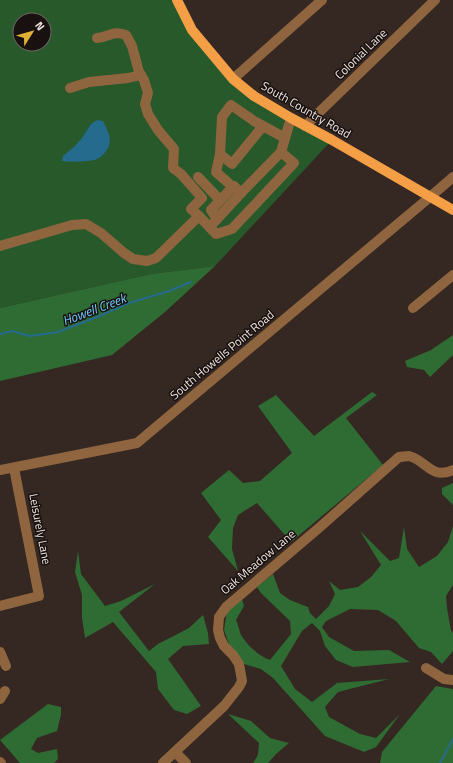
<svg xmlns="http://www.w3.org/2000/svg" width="453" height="763" font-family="'Titillium Web',sans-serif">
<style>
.green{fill:#28592a;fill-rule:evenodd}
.forest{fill:#2f6c33}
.water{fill:#256b8e}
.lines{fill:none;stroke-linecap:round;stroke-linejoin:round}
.stream{stroke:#256b8e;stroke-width:2}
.minor{stroke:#8f653f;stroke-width:10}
.major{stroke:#f49e46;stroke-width:10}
.labels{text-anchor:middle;stroke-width:3;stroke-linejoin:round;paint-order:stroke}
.street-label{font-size:12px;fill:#f0e6e2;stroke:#18110f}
.water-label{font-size:13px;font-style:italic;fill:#70cbfc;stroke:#18110f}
</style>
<rect width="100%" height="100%" fill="#352721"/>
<path class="green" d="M 0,0 L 177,0 L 192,30 L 233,79 L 332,140 L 215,266 L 151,274 L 0,308 ZM 20,20 L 44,20 L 44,44 L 20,44 Z"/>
<g class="forest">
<polygon points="215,266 165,312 112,355 0,381 0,308 151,274"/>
<polygon points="453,335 453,355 430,377 424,370 407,367 405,361 431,350"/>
<polygon points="372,392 377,395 346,418 383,465 291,542 257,503 238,515 233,528 232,549 238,571 208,537 221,520 201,493 229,470 243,483 260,481 292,453 258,406 276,395 314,436"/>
<polygon points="453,483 453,505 442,494 442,488"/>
<path d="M 453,526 L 453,585 L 446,596 L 447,608 L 451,630 L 453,633 L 453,651 L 442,664 L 431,652 L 419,648 L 396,621 L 378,610 L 350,609 L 326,621 L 322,627 L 329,637 L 354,651 L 389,650 L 410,662 L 353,667 L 336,660 L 325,646 L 320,631 L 312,623 L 302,631 L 281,666 L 295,689 L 312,702 L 337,683 L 389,679 L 338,692 L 325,707 L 329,717 L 360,734 L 376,738 L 400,714 L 376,747 L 364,752 L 325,736 L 273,678 L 261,669 L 244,664 L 231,650 L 224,630 L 227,611 L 242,599 L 244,606 L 236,620 C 238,624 239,630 241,635 C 247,645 260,657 270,660 L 291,634 L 290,621 L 261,593 L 257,587 L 273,574 L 280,593 L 290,600 L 308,607 L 310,613 L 316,619 L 329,606 L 335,594 L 329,581 L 340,590 L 358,587 L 371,577 L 381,565 L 360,531 L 390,561 L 399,558 L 404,527 L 407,549 L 419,567 L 437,556 L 448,542 Z"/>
<polygon points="78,551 81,574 105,606 121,601 155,584 119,612 149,651 158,644 189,628 203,615 208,633 209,644 183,646 168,659 201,706 187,714 174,710 158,689 156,672 113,622 85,638 82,618 82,595 75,572"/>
<polygon points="436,686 453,689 453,763 380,763 382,752"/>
<polygon points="48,704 61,707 61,715 57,731 37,738 31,749 38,753 57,749 58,759 54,763 20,763 0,740"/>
<polygon points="228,714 251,721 270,738 289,743 276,754 268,763 253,763 258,755 259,743"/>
</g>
<path class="water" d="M 97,120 L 103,121 C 106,128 112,137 109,145 C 108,150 101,158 97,159 C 90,162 69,162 62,161 L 63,156 L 74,147 L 82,138 L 91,124 Z"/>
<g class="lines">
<g class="stream">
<polyline points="0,334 12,331 30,336 58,332 97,317 129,303 169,291 191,282"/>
<polyline points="440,763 453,739"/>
</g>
<g class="minor">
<path d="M 97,38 C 110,37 112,30 126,35 L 132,46 L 139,72 L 144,80 L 148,93 L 145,104 L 148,114 L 158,130 L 174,149 L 173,168 L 181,174 L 202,198 L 191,209 L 199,216"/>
<polyline points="233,79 322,0"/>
<polyline points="70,88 89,82 128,78 141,75"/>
<polyline points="263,126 232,164 220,154 222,117 231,105 254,121 285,138"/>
<polyline points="305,126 435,0"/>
<polyline points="220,154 216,172 233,187"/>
<polyline points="198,177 220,200"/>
<polyline points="217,219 241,193"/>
<polyline points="210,227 217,219 211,210 229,191 234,186 241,193 281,152 291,118"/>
<polyline points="0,246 72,225 86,224 101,233 124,253 133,259 147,261 156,258 199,216 216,234 232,229 294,163 281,152"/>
<polyline points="413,308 453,275"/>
<polyline points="0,470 137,443 430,197 453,177"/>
<polyline points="0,606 39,596 14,468"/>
<polyline points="0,652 6,666"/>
<polyline points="426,668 444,679 453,680"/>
<polyline points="0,699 5,691"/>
<polyline points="175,752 186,763"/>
<polyline points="0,762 1,763"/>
<path d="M 163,763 L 224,706 L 239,687 L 242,681 L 241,675 L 239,664 L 233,655 L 224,646 L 220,638 L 218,630 L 219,617 L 226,607 L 320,527 L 399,457 C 402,457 406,456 409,456 C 426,460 431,480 453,470"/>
</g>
<polyline class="major" points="177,0 192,30 233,79 254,96 291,118 332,140 453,210"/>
</g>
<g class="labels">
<g class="street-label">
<text transform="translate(361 54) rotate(-44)" y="4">Colonial Lane</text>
<text transform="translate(306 110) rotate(30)" y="4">South Country Road</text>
<text transform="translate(222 355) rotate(-40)" y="4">South Howells Point Road</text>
<text transform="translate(40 529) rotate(79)" y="4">Leisurely Lane</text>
<text transform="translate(258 562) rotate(-40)" y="4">Oak Meadow Lane</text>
</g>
<g class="water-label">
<text transform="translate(94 309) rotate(-21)" y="5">Howell Creek</text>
</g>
</g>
<g transform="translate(32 32) rotate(53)"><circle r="19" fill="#18110f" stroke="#6e6663"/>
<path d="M0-3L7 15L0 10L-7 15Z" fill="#e0b034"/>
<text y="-6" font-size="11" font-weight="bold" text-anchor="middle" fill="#f0e6e2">N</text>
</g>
</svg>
